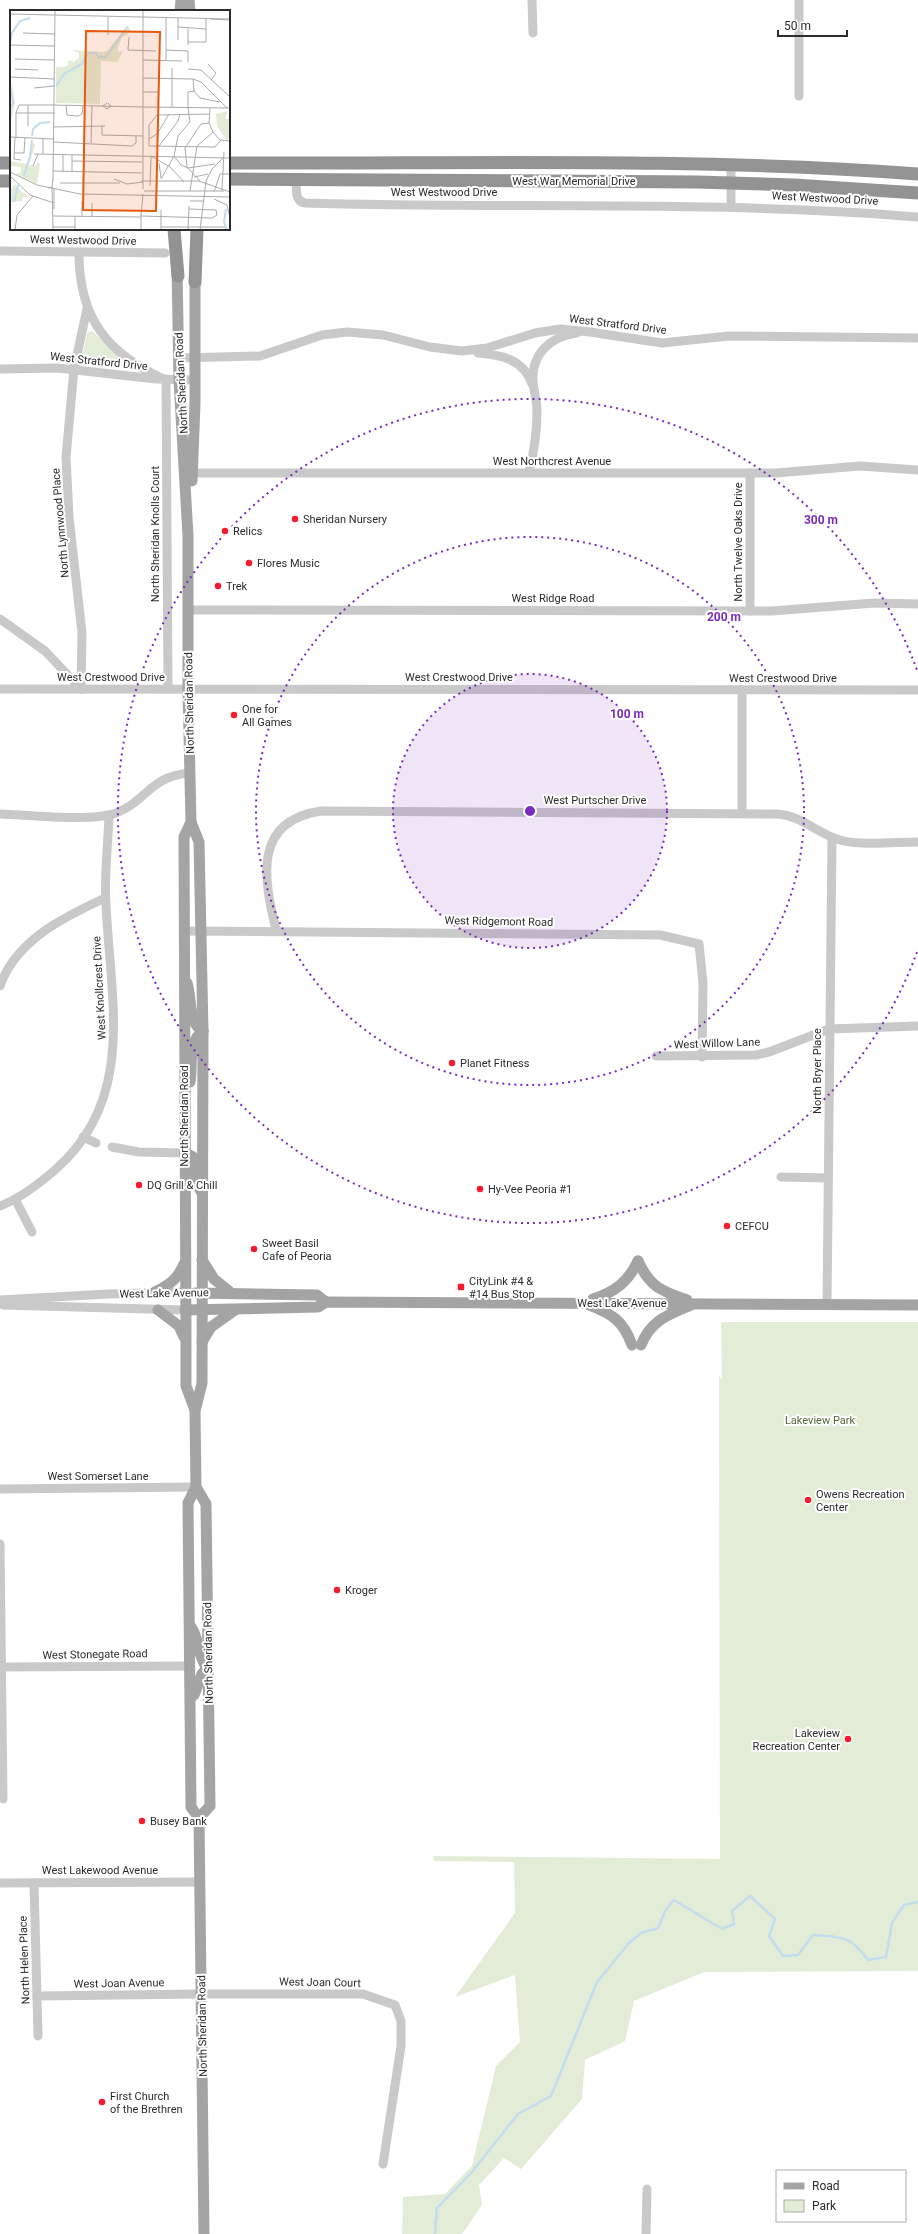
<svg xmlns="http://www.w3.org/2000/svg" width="918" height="2234" font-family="Roboto,sans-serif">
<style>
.green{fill:#e2ecd7}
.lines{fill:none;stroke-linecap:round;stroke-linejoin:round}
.stream{stroke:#c1ddee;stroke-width:2.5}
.minor{stroke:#c9c9c9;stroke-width:9}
.major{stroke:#a4a4a4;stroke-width:11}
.highway{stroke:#939393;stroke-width:13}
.ring{fill:none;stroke:#7b2cbf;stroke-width:2;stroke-dasharray:2 4}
.poi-dot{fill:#f61b2d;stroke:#fff;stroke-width:1.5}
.labels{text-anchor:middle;stroke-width:4;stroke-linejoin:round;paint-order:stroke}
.street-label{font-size:11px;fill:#2c2c2c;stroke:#fff}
.poi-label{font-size:11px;fill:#2c2c2c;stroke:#fff;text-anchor:start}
.park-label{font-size:11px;fill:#4f6b36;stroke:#fff}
.inset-river{fill:none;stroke:#c1ddee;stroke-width:2}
.inset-road{fill:none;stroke:#ababab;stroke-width:1}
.view{fill:#e8590c;fill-opacity:0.15;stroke:#e8590c;stroke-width:2}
.inset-edge{fill:none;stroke:#2c2c2c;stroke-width:2}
.centre{fill:#7b2cbf;stroke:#fff;stroke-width:2}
.ring-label{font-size:12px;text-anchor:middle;font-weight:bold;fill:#7b2cbf;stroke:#fff;stroke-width:4;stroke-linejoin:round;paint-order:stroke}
</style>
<rect width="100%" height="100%" fill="#fff"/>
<g class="green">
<path d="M 92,331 L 121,359 L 122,365 L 120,367 C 114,369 107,367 101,366 C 76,363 84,353 87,333 Z"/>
<polygon points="721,1322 918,1322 918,1971 704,1972 634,2001 625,2041 585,2060 582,2099 521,2169 504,2158 479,2185 482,2205 462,2234 402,2234 403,2197 445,2194 472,2166 496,2066 520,2042 515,1975 455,1997 515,1913 514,1862 434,1861 433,1856 720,1859 719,1376 722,1380"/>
</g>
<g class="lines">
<path class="stream" d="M 435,2234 L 437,2208 L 472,2172 L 518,2114 L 551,2096 L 597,1982 L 629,1943 L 641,1933 L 658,1928 L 665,1911 L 674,1900 L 722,1929 L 734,1924 L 732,1911 L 750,1896 L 775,1919 L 769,1936 L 783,1956 L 798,1955 L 813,1935 C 843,1937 849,1935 868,1960 L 886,1957 L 892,1923 L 904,1905 L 918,1902"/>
<g class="minor">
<polyline points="532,0 533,33"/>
<polyline points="799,0 799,96"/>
<path d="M 296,180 C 297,189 294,201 305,203 C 510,209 714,200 918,217"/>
<polyline points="731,206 731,165"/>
<polyline points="0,251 165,253"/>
<path d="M 79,253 C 79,318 107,354 166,380 L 168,689"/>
<path d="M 478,353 C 502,355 523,359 532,384"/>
<polyline points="179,358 260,356 322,335 347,332 383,335 430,347 462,351 487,348 535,333 560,329 590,332 662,343 729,336 918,338"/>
<polyline points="0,369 58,368 156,379 195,380"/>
<path d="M 529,472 C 534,452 537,433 537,412 C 537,401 534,392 533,382 C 531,354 551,336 577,333"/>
<polyline points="186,473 776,473 860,466 918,470"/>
<polyline points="750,473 750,611"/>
<polyline points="188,610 772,611 874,603 918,604"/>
<polyline points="0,619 45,651 81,689"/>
<polyline points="0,689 918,690"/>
<polyline points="81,689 82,633 69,517 66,457 74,369 87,309"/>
<polyline points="742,813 742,690"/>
<path d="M 0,814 C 29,815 91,822 116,813 C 147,801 150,776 190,773"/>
<path d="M 276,930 C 264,880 252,821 321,811 L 778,814 C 802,816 818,834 840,840 C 860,846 896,842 918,842"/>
<polyline points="184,931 660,935 699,944 703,983 702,1057"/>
<path d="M 0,986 C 16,940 64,917 105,898"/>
<polyline points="656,1056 756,1055 769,1052 829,1029 918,1026"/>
<polyline points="83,1137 96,1143"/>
<polyline points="112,1147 139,1152 185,1153"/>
<polyline points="781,1177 828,1178"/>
<polyline points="15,1199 32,1232"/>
<path d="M 0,1206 C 21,1198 39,1184 56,1169 C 137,1098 110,998 106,904 C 104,875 108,845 109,816"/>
<polyline points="0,1300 108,1294 185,1292"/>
<polyline points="827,1304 832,838"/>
<polyline points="3,1305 185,1310"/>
<polyline points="0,1489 196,1487"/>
<polyline points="0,1544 3,1799"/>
<polyline points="0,1667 190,1666"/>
<polyline points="0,1883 200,1882"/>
<polyline points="34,1883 38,2036"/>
<polyline points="37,1996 201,1994 363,1994 395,2005 401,2021 401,2046 383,2164"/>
<polyline points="646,2234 647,2189"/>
</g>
<g class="major">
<polyline points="189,0 190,11"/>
<polyline points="180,11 181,0"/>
<polyline points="177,268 179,380 188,536 188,689 191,822 199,842 203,1031 202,1383 195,1411 196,1487 188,1503 191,1807 199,1818 204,2234"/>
<polyline points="192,481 195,404 195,275"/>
<polyline points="191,822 184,837 186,1340 186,1386 195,1410"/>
<path d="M 187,983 C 192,998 188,1024 203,1031"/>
<path d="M 190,1082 C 193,1066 187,1042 203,1031"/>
<polyline points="185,1153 193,1157 194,1180 201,1191"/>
<polyline points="202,1260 214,1279 230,1292"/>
<path d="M 638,1261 C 650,1287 661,1291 687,1300"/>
<path d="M 155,1292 C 169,1285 178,1279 184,1264"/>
<polyline points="195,1293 317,1295 326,1302"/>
<path d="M 593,1299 C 615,1292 628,1282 638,1261"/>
<path d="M 589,1305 C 612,1314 623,1320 632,1345"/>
<polyline points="158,1310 179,1326 184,1337"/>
<polyline points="185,1310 318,1307 326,1302 918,1305"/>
<polyline points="202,1342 211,1327 235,1310"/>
<path d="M 641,1345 C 651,1320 668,1315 691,1305"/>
<polyline points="196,1487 206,1504 210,1806 199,1818"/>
<path d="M 191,1627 C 200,1640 197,1655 207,1668 L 202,1674 L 194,1695"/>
</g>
<g class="highway">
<polyline points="0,163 11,163"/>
<path d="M 229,163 C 458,164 689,157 918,174"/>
<polyline points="229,179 697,182 794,185 918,193"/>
<polyline points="0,181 11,181"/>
<polyline points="174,229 178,276"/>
<polyline points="195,282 197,229"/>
</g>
</g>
<circle cx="530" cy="811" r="137" fill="#7b2cbf" fill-opacity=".12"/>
<g class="ring">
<circle cx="530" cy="811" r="137"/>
<circle cx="530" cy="811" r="274"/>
<path d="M917 952A412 412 0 1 1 917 670"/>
</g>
<g class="poi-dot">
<circle cx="295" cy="519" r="4"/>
<circle cx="225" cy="531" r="4"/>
<circle cx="249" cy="563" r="4"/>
<circle cx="218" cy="586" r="4"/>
<circle cx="234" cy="715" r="4"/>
<circle cx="452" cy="1063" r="4"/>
<circle cx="139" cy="1185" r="4"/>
<circle cx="480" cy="1189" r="4"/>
<circle cx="727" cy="1226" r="4"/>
<circle cx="254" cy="1249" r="4"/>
<rect x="457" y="1283" width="8" height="8" rx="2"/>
<circle cx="808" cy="1500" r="4"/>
<circle cx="337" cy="1590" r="4"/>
<circle cx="848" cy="1739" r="4"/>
<circle cx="142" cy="1821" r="4"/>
<circle cx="102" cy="2102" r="4"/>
</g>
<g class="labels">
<g class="street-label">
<text x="574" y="185">West War Memorial Drive</text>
<text x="444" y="196">West Westwood Drive</text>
<text transform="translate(825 198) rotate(3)" y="4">West Westwood Drive</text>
<text transform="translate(83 240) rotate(1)" y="4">West Westwood Drive</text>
<text transform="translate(618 324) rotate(7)" y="4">West Stratford Drive</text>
<text transform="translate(99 361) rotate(6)" y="4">West Stratford Drive</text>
<text transform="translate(181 383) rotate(-93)" y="4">North Sheridan Road</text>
<text x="552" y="465">West Northcrest Avenue</text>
<text transform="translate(60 523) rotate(-95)" y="4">North Lynnwood Place</text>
<text transform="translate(155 534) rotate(-90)" y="4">North Sheridan Knolls Court</text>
<text transform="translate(738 542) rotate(-90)" y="4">North Twelve Oaks Drive</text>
<text x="553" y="602">West Ridge Road</text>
<text x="111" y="681">West Crestwood Drive</text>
<text x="459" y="681">West Crestwood Drive</text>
<text x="783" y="682">West Crestwood Drive</text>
<text transform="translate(189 703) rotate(-91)" y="4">North Sheridan Road</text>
<text x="595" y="804">West Purtscher Drive</text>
<text transform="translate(499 921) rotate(1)" y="4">West Ridgemont Road</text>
<text transform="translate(99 988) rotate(-93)" y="4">West Knollcrest Drive</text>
<text transform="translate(717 1043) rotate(-2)" y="4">West Willow Lane</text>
<text transform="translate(817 1071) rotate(-90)" y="4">North Bryer Place</text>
<text transform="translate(184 1116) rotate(-90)" y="4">North Sheridan Road</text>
<text transform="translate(164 1293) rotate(-1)" y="4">West Lake Avenue</text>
<text x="622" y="1307">West Lake Avenue</text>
<text x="98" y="1480">West Somerset Lane</text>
<text transform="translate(208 1653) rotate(-91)" y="4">North Sheridan Road</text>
<text transform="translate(95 1654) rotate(-1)" y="4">West Stonegate Road</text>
<text x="100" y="1874">West Lakewood Avenue</text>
<text transform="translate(24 1960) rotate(-92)" y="4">North Helen Place</text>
<text transform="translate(320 1982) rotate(1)" y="4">West Joan Court</text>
<text transform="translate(119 1983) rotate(-1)" y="4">West Joan Avenue</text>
<text transform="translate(202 2026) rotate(-91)" y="4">North Sheridan Road</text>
</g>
<g class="poi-label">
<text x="303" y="523">Sheridan Nursery</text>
<text x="233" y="535">Relics</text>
<text x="257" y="567">Flores Music</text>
<text x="226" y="590">Trek</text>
<text x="242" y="713">One for<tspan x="242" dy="13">All Games</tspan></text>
<text x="460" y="1067">Planet Fitness</text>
<text x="147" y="1189">DQ Grill &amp; Chill</text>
<text x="488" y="1193">Hy-Vee Peoria #1</text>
<text x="735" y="1230">CEFCU</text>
<text x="262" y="1247">Sweet Basil<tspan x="262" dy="13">Cafe of Peoria</tspan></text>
<text x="469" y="1285">CityLink #4 &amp;<tspan x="469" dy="13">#14 Bus Stop</tspan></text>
<text x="816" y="1498">Owens Recreation<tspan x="816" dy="13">Center</tspan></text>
<text x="345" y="1594">Kroger</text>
<text x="840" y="1737" text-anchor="end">Lakeview<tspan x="840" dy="13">Recreation Center</tspan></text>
<text x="150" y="1825">Busey Bank</text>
<text x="110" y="2100">First Church<tspan x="110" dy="13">of the Brethren</tspan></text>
</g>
<g class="park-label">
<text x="820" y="1424">Lakeview Park</text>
</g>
</g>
<g transform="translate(10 10)">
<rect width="220" height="220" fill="#fff"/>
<path d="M 117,16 L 120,19 L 117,25 L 112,27 L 108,37 L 108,42 L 113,41 L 108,51 L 114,52 L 91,51 L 90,94 L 46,93 L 46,57 L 54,57 L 58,55 L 58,50 L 64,52 L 69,48 L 69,43 L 61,40 L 93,42 L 98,40 ZM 0,66 L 5,92 L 0,115 L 2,82 ZM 218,101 L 215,109 L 220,109 L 220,128 L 216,130 L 207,116 L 206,104 ZM 21,133 L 24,133 L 25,136 L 19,155 L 26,156 L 27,152 L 30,154 L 27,174 L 6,164 L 11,162 L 11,157 L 0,156 L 1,151 L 16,154 L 19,150 ZM 5,174 L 12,182 L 19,187 L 13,187 L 12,191 L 1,192 L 0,181 Z" fill="#e2ecd7"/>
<path class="inset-river" d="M 0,33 L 2,23 L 10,11 L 20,8M 0,75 L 3,93 L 0,98M 46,76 L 55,63 L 72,54 L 78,43 L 86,43 L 89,48 L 91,46 L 95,48 L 118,16M 22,126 L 23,119 L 30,113 L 40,112M 14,166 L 20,146 L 22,130M 4,192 L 8,175M 216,199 L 214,212 L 217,220"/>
<path class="inset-road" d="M 133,0 L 133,7 L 219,9M 0,4 L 133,7 L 133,179M 156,8 L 156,50M 200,9 L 220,10M 168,17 L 196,19M 178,19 L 178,35M 13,23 L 45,24M 98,25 L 98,7M 119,27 L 118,40 L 146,41M 168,30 L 168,8M 178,32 L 196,32 L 196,9M 0,35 L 44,36M 156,40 L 178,41 L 178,52M 5,49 L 44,50M 133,50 L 172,51M 198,54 L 206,63 L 201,70M 5,59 L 28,60M 178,59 L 191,60 L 220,87M 0,67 L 44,69M 133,68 L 183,69 L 191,72 L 217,98M 183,69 L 184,81 L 190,88 L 210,92M 24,78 L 44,76M 133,82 L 149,82M 97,93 L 93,96 L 97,99 L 101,96 L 98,93M 44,95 L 133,97M 56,95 L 57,105 L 68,106 L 72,104 L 73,95M 133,97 L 220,98M 148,97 L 149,57M 162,97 L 162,58M 178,98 L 178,82 L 184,81M 200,98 L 199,113 L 203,122 L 210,130 L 220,131M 6,103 L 45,103M 18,116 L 18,95M 92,116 L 92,125 L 133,126M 44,117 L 95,116M 0,127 L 43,129M 5,127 L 4,149 L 11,150M 6,127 L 6,103 L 9,95 L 44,95M 139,129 L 147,124 L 159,104M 44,132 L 122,136 L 126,133 L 126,126M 81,133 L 82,96M 139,136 L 139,115 L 147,105 L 199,104M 139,136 L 205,137 L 211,130M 149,136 L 168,111 L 170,104M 4,143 L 14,143 L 15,127M 24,144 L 220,148M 33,144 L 33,129M 141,146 L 160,157 L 174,172M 164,146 L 171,155 L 178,158 L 205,154M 62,151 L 132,152M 149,153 L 151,168M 23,156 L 28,144M 43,161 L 132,163M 0,162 L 27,175 L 70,184 L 220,187M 53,162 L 53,145M 62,162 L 62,145M 0,166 L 20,185 L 44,193M 184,167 L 198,164M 104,169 L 117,174 L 133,172M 151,169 L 164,146 L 168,126 L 180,112 L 178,98M 43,170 L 45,0M 131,171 L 189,171 L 220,182M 190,171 L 177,157 L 175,138 L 191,114 L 199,113M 50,173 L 110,173M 140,176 L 141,147M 42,177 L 43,220M 38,178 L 42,177 L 43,169M 212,180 L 214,142M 134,181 L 214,181M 180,181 L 187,136 L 203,122M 204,182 L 210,164 L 220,164M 204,189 L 217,195 L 220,208M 180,191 L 194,191M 44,199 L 44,178M 131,205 L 131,220M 43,206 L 131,207M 72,206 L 72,191M 82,206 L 82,193M 131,206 L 202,208 L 207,205 L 206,200 L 179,199M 131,206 L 133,184M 43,217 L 65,217M 151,217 L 215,217M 5,220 L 7,205 L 23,186M 65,220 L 65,206M 151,220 L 151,200M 178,220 L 179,196M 190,220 L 196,171 L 202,159 L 213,148"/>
<path class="view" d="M 76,21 L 150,22 L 146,201 L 73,200 Z"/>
<rect width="220" height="220" class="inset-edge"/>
</g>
<circle cx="530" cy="811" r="6" class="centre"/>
<g class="ring-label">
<text x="821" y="524">300 m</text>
<text x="724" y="621">200 m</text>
<text x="627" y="718">100 m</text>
</g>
<rect x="776" y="2170" width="130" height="52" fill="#ffffff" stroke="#ababab"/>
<rect x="784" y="2183" width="20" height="6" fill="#a4a4a4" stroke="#ababab"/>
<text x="812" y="2190" font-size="12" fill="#2c2c2c">Road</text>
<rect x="784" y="2200" width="20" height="12" fill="#e2ecd7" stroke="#ababab"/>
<text x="812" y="2210" font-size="12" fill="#2c2c2c">Park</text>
<path d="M778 30v6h69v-6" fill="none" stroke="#2c2c2c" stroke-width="2"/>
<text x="784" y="30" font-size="12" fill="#2c2c2c" stroke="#ffffff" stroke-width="3" paint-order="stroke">50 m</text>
</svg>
